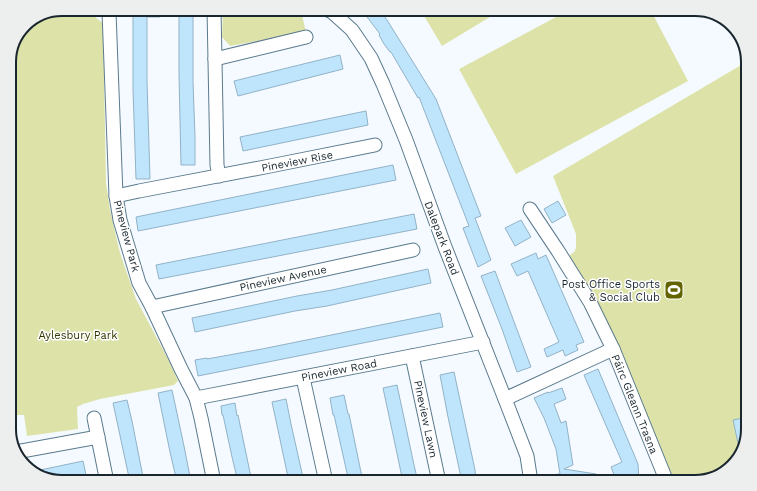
<svg xmlns="http://www.w3.org/2000/svg" width="757" height="491" font-family="'Work Sans',sans-serif">
<style>
.green{fill:#dde3a8}
.building{fill:#bfe5fd;stroke:#92b2c6}
.lines{fill:none;stroke-linecap:round;stroke-linejoin:round}
.minor-casing{stroke:#5b7a8d;stroke-width:15}
.minor{stroke:#fff;stroke-width:13}
.labels{text-anchor:middle;stroke-width:3;stroke-linejoin:round;paint-order:stroke}
.street-label{font-size:11px;fill:#19262e;stroke:#fff}
.poi-label{font-size:11px;fill:#19262e;stroke:#fff;text-anchor:end}
.park-label{font-size:11px;fill:#353803;stroke:#fff}
.rim{fill:none;stroke:#19262e;stroke-width:2}
</style>
<rect width="100%" height="100%" fill="#f4faff"/>
<g class="green">
<polygon points="62,9 96,9 96,18 103,23 106,183 110,210 120,253 136,299 168,359 178,381 174,385 100,399 83,404 77,407 78,429 27,436 24,415 9,415 9,59 25,24"/>
<polygon points="223,9 272,9 302,15 306,32 230,46 222,37"/>
<polygon points="420,9 485,9 490,17 442,46"/>
<polygon points="571,9 650,9 688,81 516,174 459,69"/>
<polygon points="748,61 748,429 739,458 721,475 695,482 673,482 596,301 578,269 569,256 575,251 576,247 576,234 553,176"/>
</g>
<g class="building">
<polygon points="133,9 160,9 160,17 147,17 147,81 150,179 136,179 133,89"/>
<polygon points="179,9 193,9 193,82 195,137 195,165 181,165 179,74"/>
<polygon points="369,9 379,9 387,20 436,99 481,216 475,218 491,260 478,267 463,228 469,226 419,97 418,98 391,52 390,52 384,44 379,35 380,34 364,13"/>
<polygon points="340,55 343,69 238,96 234,81"/>
<polygon points="366,111 368,125 243,151 240,137"/>
<polygon points="393,165 396,180 138,231 136,217"/>
<polygon points="558,201 566,215 552,223 544,209"/>
<polygon points="414,214 417,229 159,279 156,265"/>
<polygon points="521,220 531,237 515,246 505,228"/>
<polygon points="536,253 538,259 546,255 584,342 576,345 578,350 565,356 563,350 547,357 544,349 559,342 528,271 517,276 511,264"/>
<polygon points="428,269 431,283 327,306 295,311 195,332 192,318 297,296 332,290"/>
<polygon points="495,271 531,367 517,372 502,329 481,276"/>
<polygon points="440,313 443,327 198,376 195,360 207,358 207,359 262,349"/>
<polygon points="598,369 638,464 639,482 617,482 611,467 622,462 584,375"/>
<polygon points="454,372 475,470 476,482 462,482 448,417 440,375"/>
<polygon points="397,385 414,465 418,482 403,482 395,444 383,388"/>
<polygon points="562,388 566,399 554,404 561,423 566,421 573,465 564,469 596,474 598,482 557,482 557,474 560,474 556,449 544,418 534,398 548,392 548,393"/>
<polygon points="172,390 184,446 191,482 177,482 170,452 158,393"/>
<polygon points="344,395 348,414 349,414 363,482 349,482 334,415 333,415 330,398"/>
<polygon points="286,399 291,424 304,482 289,482 278,430 272,402"/>
<polygon points="127,400 132,421 144,482 130,482 113,403"/>
<polygon points="235,403 237,416 238,415 252,482 238,482 232,457 223,415 222,415 221,406"/>
<polygon points="748,417 748,429 744,442 738,443 733,420"/>
<polygon points="83,461 86,475 69,479 57,481 33,473 31,472"/>
</g>
<g class="lines">
<g class="minor-casing">
<g id="minor">
<polyline points="214,9 217,165 219,176"/>
<polyline points="326,9 332,12 352,30 371,58 383,84 406,140 445,247 505,399 527,456 531,482"/>
<polyline points="109,12 116,196 120,220 139,283 152,307 181,369 196,398 201,418 214,482"/>
<polyline points="215,59 306,37"/>
<polyline points="116,196 139,191 270,166 375,145"/>
<polyline points="530,209 558,251 590,302 613,349 667,482"/>
<polyline points="152,307 413,250"/>
<polyline points="412,356 439,482"/>
<polyline points="303,378 326,482"/>
<polyline points="196,398 483,342"/>
<polyline points="505,399 613,349"/>
<polyline points="94,418 107,482"/>
<polyline points="16,452 98,437"/>
</g>
</g>
<use href="#minor" class="minor"/>
</g>
<defs>
<g id="stadium-square" transform="scale(1)"><rect x="-9" y="-9" width="18" height="18" rx="4" fill="#616400" stroke="#fff"/><path d="M0-5a6.5 5 0 1 0 0 10a6.5 5 0 1 0 0-10ZM-3.5-1.8h7v3.6h-7Z" fill="#fff"/></g>
</defs>
<g fill-rule="evenodd">
<use href="#stadium-square" x="674" y="290"/>
</g>
<g class="labels">
<g class="street-label">
<text transform="translate(297 161) rotate(-11)" y="4">Pineview Rise</text>
<text transform="translate(127 236) rotate(75)" y="4">Pineview Park</text>
<text transform="translate(442 238) rotate(69)" y="4">Dalepark Road</text>
<text transform="translate(283 278) rotate(-12)" y="4">Pineview Avenue</text>
<text transform="translate(339 370) rotate(-11)" y="4">Pineview Road</text>
<text transform="translate(635 404) rotate(68)" y="4">Páirc Gleann Trasna</text>
<text transform="translate(426 419) rotate(78)" y="4">Pineview Lawn</text>
</g>
<g class="poi-label">
<text x="660" y="288">Post Office Sports<tspan x="660" dy="13">&amp; Social Club</tspan></text>
</g>
<g class="park-label">
<text x="78" y="339">Aylesbury Park</text>
</g>
</g>
<path d="M0 0H757V491H0ZM62 16H695A46 46 0 0 1 741 62V429A46 46 0 0 1 695 475H62A46 46 0 0 1 16 429V62A46 46 0 0 1 62 16Z" fill="#edeeee" fill-rule="evenodd"/>
<path class="rim" d="M62 16H695A46 46 0 0 1 741 62V429A46 46 0 0 1 695 475H62A46 46 0 0 1 16 429V62A46 46 0 0 1 62 16Z"/>
</svg>
